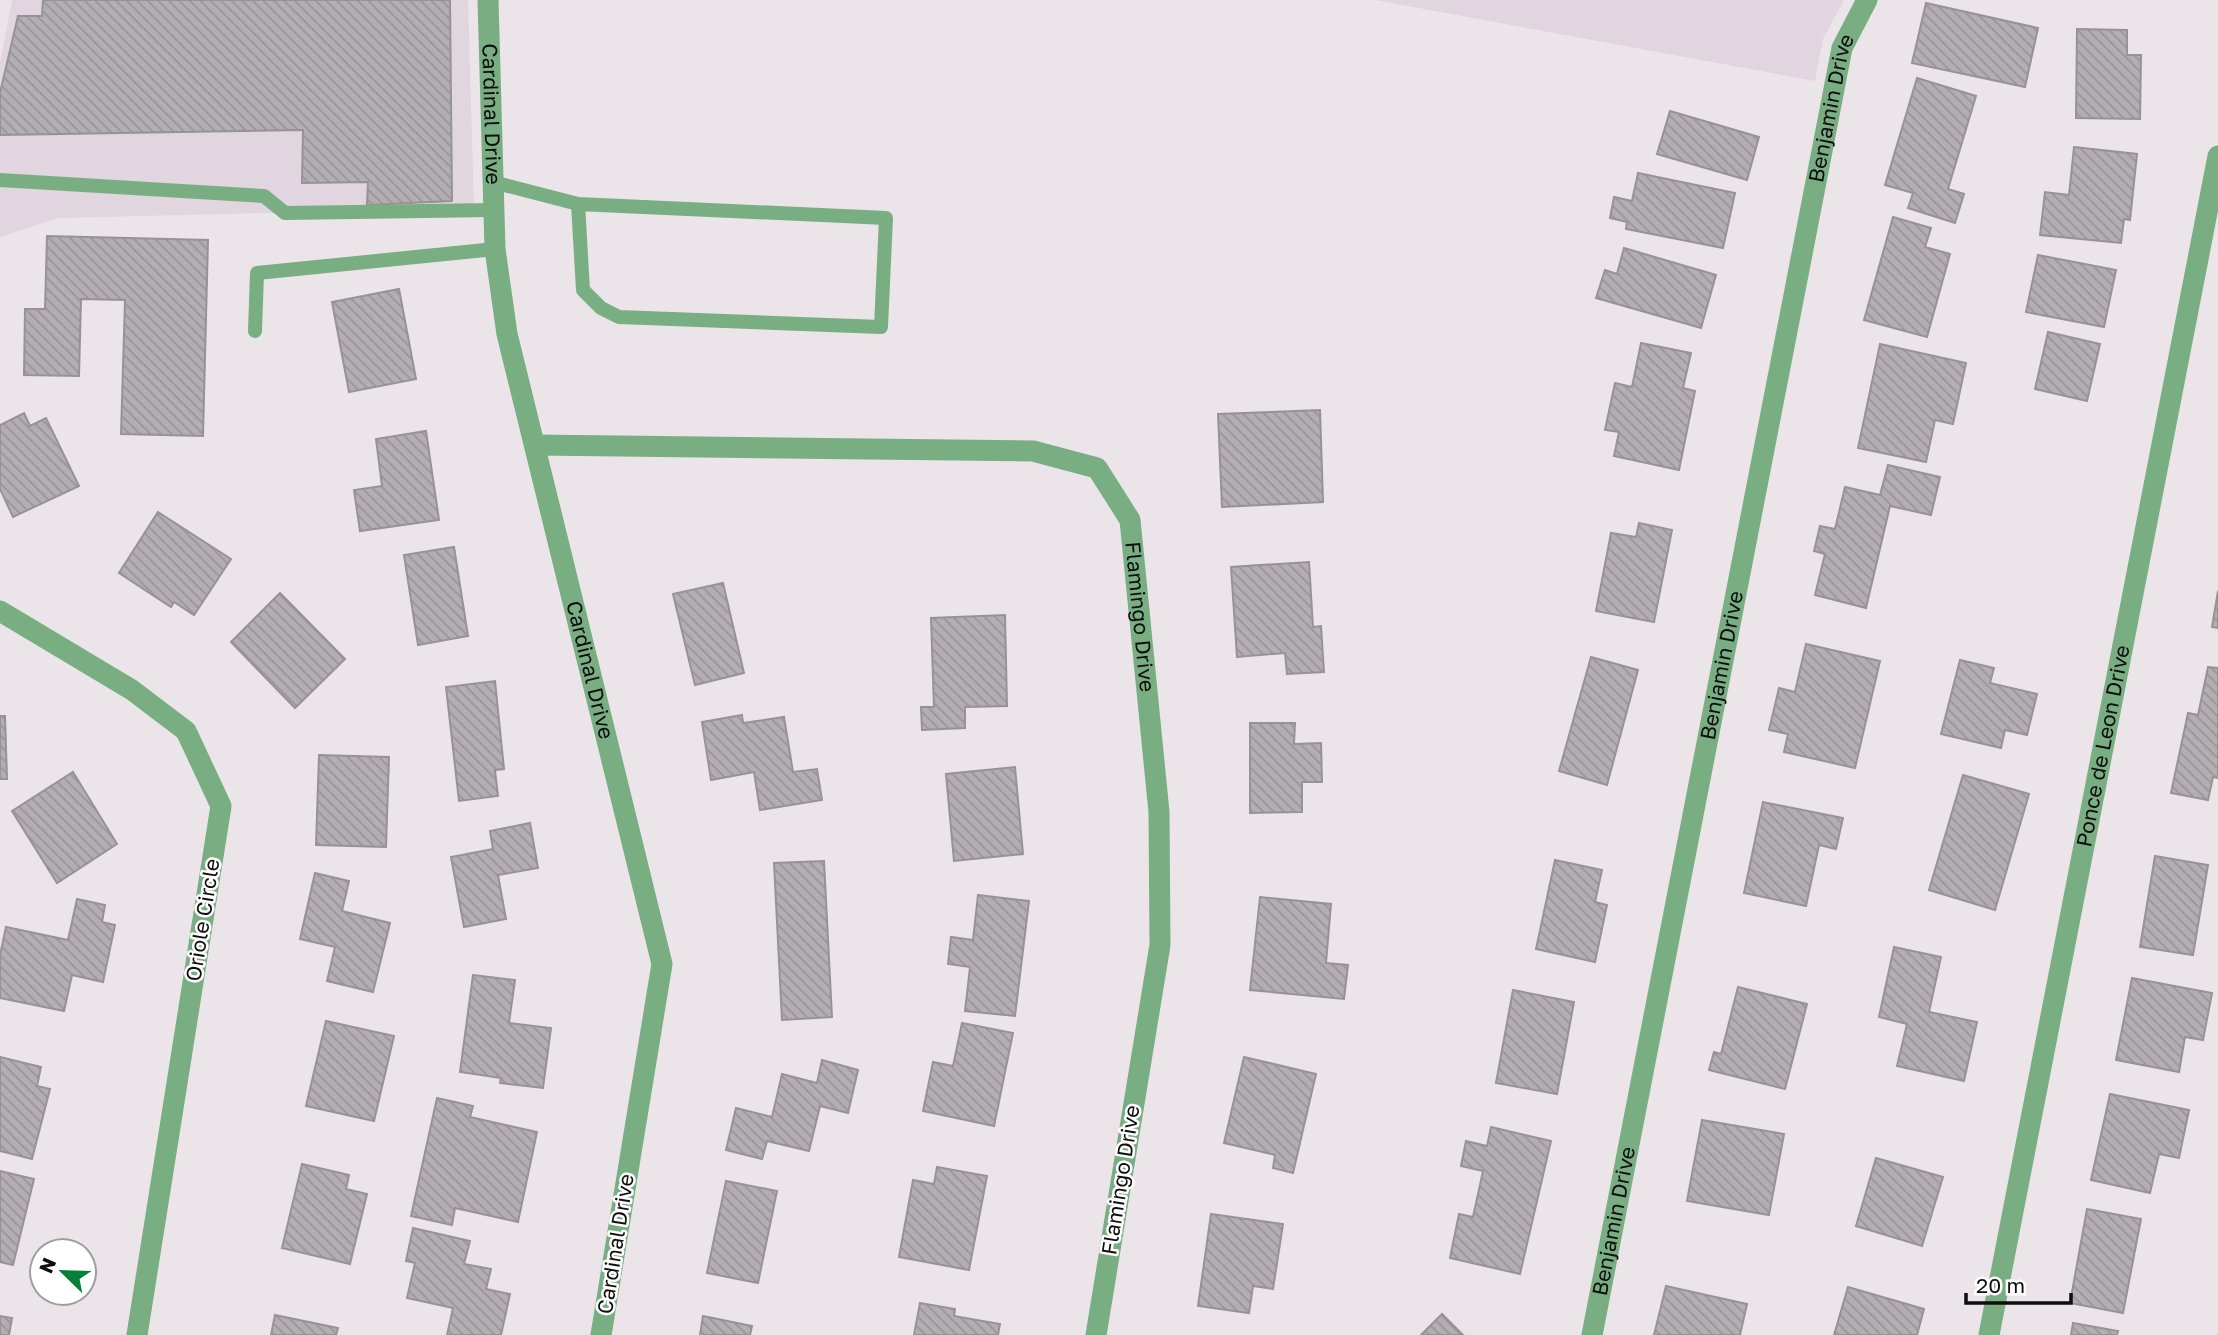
<svg xmlns="http://www.w3.org/2000/svg" width="2218" height="1335" font-family="'Golos Text',sans-serif">
<style>
.built{fill:#e1d5df}
.building{fill:url(#building-back-hatch);stroke:#979296;stroke-width:2}
.lines{fill:none;stroke-linecap:round;stroke-linejoin:round}
.service{stroke:#78ae82;stroke-width:14}
.minor{stroke:#78ae82;stroke-width:21}
.labels{text-anchor:middle;stroke-width:5;stroke-linejoin:round;paint-order:stroke}
.street-label{font-size:21px;fill:#0f0d0e;stroke:#fff}
</style>
<defs>
<pattern id="building-back-hatch" width="6" height="6" patternUnits="userSpaceOnUse" patternTransform="scale(1.75)"><rect width="6" height="6" fill="#b3aeb2"/><path d="M-1 5l2 2M0 0l6 6M5-1l2 2" fill="none" stroke="#999498"/></pattern>
</defs>
<rect width="100%" height="100%" fill="#ebe5ea"/>
<g class="built">
<polygon points="12,0 468,0 474,208 58,218 0,237 0,63"/>
<polygon points="1375,0 1844,0 1823,39 1815,81"/>
</g>
<g class="building">
<polygon points="43,0 450,0 452,201 367,205 368,182 302,183 303,130 0,135 0,93 18,16 42,16"/>
<polygon points="1926,3 2038,28 2025,87 1912,63"/>
<polygon points="2077,29 2127,30 2127,55 2141,55 2140,119 2076,118"/>
<polygon points="1917,78 1976,96 1948,189 1964,194 1955,223 1908,208 1913,193 1885,185"/>
<polygon points="1670,111 1759,137 1747,180 1657,154"/>
<polygon points="2074,147 2137,154 2130,220 2124,219 2121,243 2040,235 2045,192 2069,195"/>
<polygon points="1638,173 1735,193 1723,248 1626,229 1627,222 1610,218 1614,197 1632,201"/>
<polygon points="1893,217 1931,228 1925,247 1950,254 1927,337 1864,320"/>
<polygon points="47,236 208,240 203,436 121,434 125,300 81,299 79,376 24,375 25,309 45,309"/>
<polygon points="1624,248 1716,275 1701,328 1596,298 1605,270 1617,274"/>
<polygon points="2038,255 2116,270 2104,327 2026,312"/>
<polygon points="399,289 416,379 349,392 332,302"/>
<polygon points="2048,332 2100,344 2087,401 2035,389"/>
<polygon points="1641,343 1691,353 1683,388 1695,391 1679,470 1614,456 1619,432 1605,430 1615,383 1632,387"/>
<polygon points="1880,344 1966,363 1953,424 1935,420 1926,462 1858,448"/>
<polygon points="1320,410 1323,502 1222,507 1218,414"/>
<polygon points="24,413 30,426 46,418 79,486 13,517 0,489 0,425"/>
<polygon points="426,431 439,520 360,531 354,490 382,486 376,439"/>
<polygon points="1888,465 1940,477 1931,515 1890,506 1866,608 1815,595 1825,554 1814,551 1820,526 1835,529 1845,487 1880,495"/>
<polygon points="158,512 231,559 194,615 174,602 171,607 119,573"/>
<polygon points="1639,523 1672,530 1654,622 1596,611 1611,533 1636,537"/>
<polygon points="454,547 468,636 418,645 404,555"/>
<polygon points="1309,562 1313,627 1321,626 1324,672 1287,674 1285,653 1237,657 1231,567"/>
<polygon points="723,583 744,673 695,685 673,594"/>
<polygon points="2218,591 2218,628 2212,627"/>
<polygon points="280,593 345,659 295,708 231,642"/>
<polygon points="1005,615 1007,706 965,707 965,728 922,730 921,707 934,707 931,618"/>
<polygon points="1806,644 1880,661 1855,768 1784,752 1788,734 1769,730 1779,688 1795,692"/>
<polygon points="1591,657 1638,670 1607,785 1559,771"/>
<polygon points="1960,660 1994,668 1990,683 2037,694 2027,735 2005,730 2001,748 1941,734"/>
<polygon points="2208,667 2218,668 2218,778 2213,777 2208,800 2171,793 2188,713 2198,715"/>
<polygon points="495,681 504,769 495,770 498,796 459,801 446,687"/>
<polygon points="742,715 743,723 784,717 793,772 817,769 822,800 760,810 754,772 711,780 702,722"/>
<polygon points="0,716 5,716 7,779 0,779"/>
<polygon points="1250,723 1295,723 1294,744 1321,743 1322,782 1302,782 1302,812 1250,813"/>
<polygon points="319,755 389,757 386,847 316,845"/>
<polygon points="1015,767 1023,854 954,861 946,774"/>
<polygon points="73,772 117,844 57,883 12,811"/>
<polygon points="1963,775 2029,794 1995,910 1929,890"/>
<polygon points="1763,802 1843,818 1836,849 1819,845 1806,906 1744,893"/>
<polygon points="530,823 538,868 498,875 506,919 464,927 451,857 493,849 490,831"/>
<polygon points="2155,856 2208,865 2193,955 2140,947"/>
<polygon points="1555,860 1602,870 1595,902 1607,905 1595,962 1536,949"/>
<polygon points="824,861 832,1017 782,1020 774,863"/>
<polygon points="315,873 349,881 342,911 390,923 373,992 327,981 335,947 300,939"/>
<polygon points="978,895 1029,901 1015,1016 965,1011 970,967 948,964 951,937 973,940"/>
<polygon points="1260,897 1331,904 1326,963 1348,965 1344,999 1250,990"/>
<polygon points="77,899 105,905 102,922 115,925 103,982 72,975 64,1011 0,998 0,955 6,927 68,940"/>
<polygon points="1894,947 1941,957 1929,1012 1977,1022 1964,1081 1897,1066 1907,1024 1879,1017"/>
<polygon points="473,975 515,980 509,1023 551,1028 543,1088 500,1083 501,1078 460,1072"/>
<polygon points="2132,978 2212,993 2203,1040 2185,1037 2179,1072 2116,1060"/>
<polygon points="1738,987 1807,1004 1785,1089 1709,1070 1714,1052 1721,1054"/>
<polygon points="1513,990 1574,1002 1557,1094 1496,1083"/>
<polygon points="326,1021 394,1036 374,1121 306,1106"/>
<polygon points="962,1023 1013,1033 994,1126 923,1111 933,1062 953,1066"/>
<polygon points="0,1057 41,1067 37,1086 50,1089 32,1159 0,1151"/>
<polygon points="1244,1057 1316,1074 1293,1173 1273,1168 1275,1155 1224,1143"/>
<polygon points="822,1060 858,1070 848,1113 820,1106 809,1151 767,1141 762,1159 726,1150 736,1108 772,1117 782,1074 817,1083"/>
<polygon points="2110,1094 2189,1110 2179,1158 2159,1154 2150,1193 2091,1180"/>
<polygon points="437,1098 473,1106 470,1117 537,1132 518,1222 455,1208 452,1225 411,1216"/>
<polygon points="1702,1120 1784,1134 1769,1215 1687,1201"/>
<polygon points="1491,1127 1551,1141 1520,1274 1450,1258 1459,1214 1473,1217 1483,1171 1461,1166 1466,1141 1487,1146"/>
<polygon points="1876,1158 1943,1177 1922,1246 1856,1226"/>
<polygon points="302,1164 349,1175 346,1189 367,1194 350,1264 282,1248"/>
<polygon points="937,1167 987,1176 969,1270 899,1257 913,1180 934,1184"/>
<polygon points="0,1171 34,1179 13,1265 0,1262"/>
<polygon points="726,1181 777,1191 758,1283 707,1273"/>
<polygon points="2087,1209 2141,1219 2123,1313 2070,1303"/>
<polygon points="1211,1214 1283,1224 1273,1289 1253,1286 1249,1313 1198,1306"/>
<polygon points="413,1228 470,1241 464,1264 491,1269 486,1289 510,1294 501,1335 447,1335 453,1308 407,1298 415,1263 406,1261"/>
<polygon points="1666,1286 1747,1304 1740,1335 1654,1335"/>
<polygon points="1848,1287 1924,1309 1917,1335 1834,1335"/>
<polygon points="920,1303 955,1309 954,1316 1000,1324 998,1335 914,1335"/>
<polygon points="1442,1314 1463,1335 1421,1335"/>
<polygon points="275,1315 338,1328 336,1335 271,1335"/>
<polygon points="0,1316 12,1318 9,1335 0,1335"/>
<polygon points="703,1316 752,1326 750,1335 700,1335"/>
<polygon points="2073,1323 2118,1331 2117,1335 2071,1335"/>
</g>
<g class="lines">
<g class="service">
<polyline points="0,180 264,196 285,213 494,210"/>
<polyline points="493,182 578,204 886,218 881,327 619,317 601,308 583,290 578,204"/>
<polyline points="255,331 257,273 495,249"/>
</g>
<g class="minor">
<path id="s1" d="M 488,0 L 495,249 L 507,334 L 662,964 L 601,1335"/>
<path id="s2" d="M 535,445 L 1033,451 L 1097,468 L 1130,520 L 1159,812 L 1160,945 L 1096,1335"/>
<polyline points="0,611 132,690 186,731 221,806 137,1335"/>
<path id="s3" d="M 1592,1335 L 1842,48 L 1867,0"/>
<path id="s4" d="M 1989,1335 L 2218,156"/>
</g>
</g>
<g class="labels">
<g class="street-label">
<text dy="7" stroke="none"><textPath href="#s3" startOffset="1250">Benjamin Drive</textPath></text>
<text dy="7" stroke="none"><textPath href="#s1" startOffset="114">Cardinal Drive</textPath></text>
<text dy="7" stroke="none"><textPath href="#s2" startOffset="723">Flamingo Drive</textPath></text>
<text dy="7" stroke="none"><textPath href="#s3" startOffset="682">Benjamin Drive</textPath></text>
<text dy="7" stroke="none"><textPath href="#s1" startOffset="681">Cardinal Drive</textPath></text>
<text dy="7" stroke="none"><textPath href="#s4" startOffset="600">Ponce de Leon Drive</textPath></text>
<text transform="translate(203 920) rotate(-81)" y="7">Oriole Circle</text>
<text transform="translate(1121 1180) rotate(-81)" y="7">Flamingo Drive</text>
<text dy="7" stroke="none"><textPath href="#s3" startOffset="116">Benjamin Drive</textPath></text>
<text transform="translate(616 1244) rotate(-81)" y="7">Cardinal Drive</text>
</g>
</g>
<g transform="translate(63 1272) rotate(293)"><circle r="33" fill="#ffffff" stroke="#9f9e9f" stroke-width="2"/>
<path d="M0-5L12 26L0 18L-12 26Z" fill="#068038"/>
<text y="-10" font-size="19" font-weight="bold" text-anchor="middle" fill="#0f0d0e">N</text>
</g>
<path d="M1966 1293v10h105v-10" fill="none" stroke="#0f0d0e" stroke-width="3.5"/>
<text x="1976" y="1293" font-size="21" fill="#0f0d0e" stroke="#ffffff" stroke-width="5" paint-order="stroke">20 m</text>
</svg>
